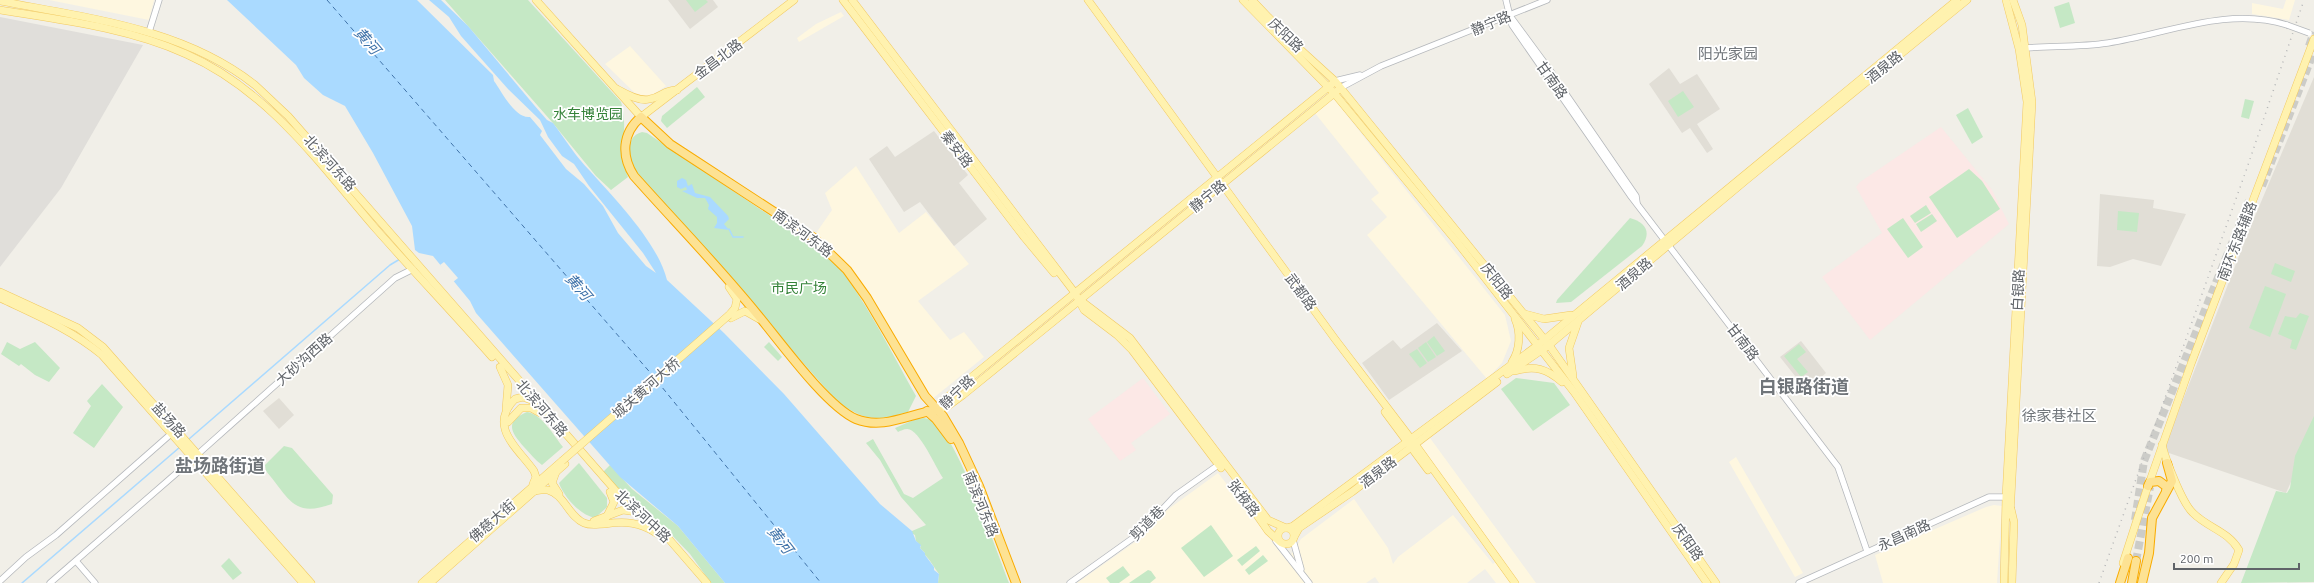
<svg xmlns="http://www.w3.org/2000/svg" width="2314" height="583" font-family="Ubuntu,'Noto Sans SC',sans-serif">
<style>
.commercial{fill:#fef7e0}
.industrial{fill:#e0deda}
.education{fill:#e1ded6}
.medical{fill:#fce8e6}
.green{fill:#c5e8c5}
.water{fill:#aadaff}
.pier{fill:#f1efe8}
.lines{fill:none;stroke-linecap:round;stroke-linejoin:round}
.stream{stroke:#aadaff;stroke-width:1.5}
.ferry{stroke:#4174aa;stroke-width:1;stroke-dasharray:5 4;stroke-linecap:butt}
.highway-tunnel{stroke:#ccccc8;stroke-width:8;stroke-dasharray:8 4;stroke-linecap:butt}
.minor-casing{stroke:#b5b8bc;stroke-width:7}
.major-casing{stroke:#f2c960;stroke-width:8}
.highway-casing{stroke:#f9ab00;stroke-width:10}
.minor{stroke:#fff;stroke-width:5.5}
.major{stroke:#fff2af;stroke-width:7}
.highway{stroke:#fde293;stroke-width:8}
.rail{stroke:#b6b7b8;stroke-width:1.5;stroke-dasharray:1 5;stroke-linecap:butt}
.minor-bridge-casing{stroke:#b5b8bc;stroke-width:7;stroke-linecap:butt}
.major-bridge-casing{stroke:#f2c960;stroke-width:8;stroke-linecap:butt}
.minor-bridge{stroke:#fff;stroke-width:5.5}
.major-bridge{stroke:#fff2af;stroke-width:7}
.labels{text-anchor:middle;stroke-width:3.5;stroke-linejoin:round;paint-order:stroke}
.street-label{font-size:14px;fill:#5f6368;stroke:#fff}
.park-label{font-size:14px;fill:#348238;stroke:#fff}
.water-label{font-size:15px;font-style:italic;fill:#4174aa;stroke:#fff}
.neighbourhood-label{font-size:15px;fill:#70757a;stroke:#fff}
.district-label{font-size:18px;font-weight:bold;fill:#70757a;stroke:#fff}
</style>
<rect width="100%" height="100%" fill="#f1efe8"/>
<g class="commercial">
<polygon points="49,0 154,0 149,20"/>
<polygon points="2286,0 2295,0 2289,20 2252,14 2252,3 2283,9"/>
<polygon points="841,12 844,16 799,42 797,38 816,24"/>
<polygon points="630,46 666,86 643,101 605,64"/>
<polygon points="1334,99 1505,315 1511,341 1502,363 1487,379 1367,235 1387,217 1371,199 1379,193 1314,112"/>
<polygon points="856,166 899,233 926,212 969,264 918,301 950,340 964,332 984,357 931,400 845,265 814,236 832,210 825,193"/>
<polygon points="1430,438 1536,583 1496,583 1485,569 1467,583 1379,583 1375,577 1366,583 1077,583 1145,535 1163,513 1218,473 1287,561 1301,539 1354,499 1388,548 1393,564 1398,557 1453,515 1493,564 1501,557 1420,446"/>
<polygon points="1736,457 1803,573 1795,577 1729,462"/>
<polygon points="1994,505 2002,506 1997,583 1883,583 1875,555 1986,507"/>
</g>
<polygon class="industrial" points="0,17 143,45 61,188 0,267"/>
<g class="education">
<polygon points="668,0 713,0 718,7 690,29"/>
<polygon points="1669,68 1680,84 1697,74 1720,109 1697,124 1713,149 1707,153 1690,128 1682,133 1649,84"/>
<polygon points="2314,77 2314,430 2286,493 2163,451 2250,228"/>
<polygon points="934,131 968,175 959,183 987,219 954,246 920,202 904,212 869,159 887,146 895,157"/>
<polygon points="2100,194 2154,200 2153,208 2186,214 2161,266 2133,259 2110,267 2097,266"/>
<polygon points="1437,323 1462,351 1389,400 1362,363 1393,340 1401,349"/>
<polygon points="1801,341 1826,373 1812,385 1805,376 1799,381 1780,357"/>
<polygon points="279,398 294,415 279,429 263,411"/>
</g>
<g class="medical">
<polygon points="1941,127 1992,190 2009,224 1870,340 1822,277 1882,233 1856,187 1860,182"/>
<polygon points="1143,378 1170,414 1131,443 1136,450 1120,461 1088,419"/>
</g>
<g class="green">
<path d="M 445,0 L 528,0 L 621,102 C 629,127 618,150 628,177 L 611,190 L 596,176 L 552,122 Z"/>
<polygon points="686,0 706,0 708,2 695,12"/>
<polygon points="2069,2 2075,23 2060,28 2054,7"/>
<polygon points="697,87 705,97 667,128 661,121 662,116"/>
<polygon points="1683,91 1694,107 1678,117 1668,101"/>
<polygon points="2245,99 2254,101 2249,119 2241,117"/>
<polygon points="1968,108 1983,137 1972,144 1956,115"/>
<path d="M 642,132 L 647,133 L 830,256 C 865,298 889,348 916,396 L 908,412 C 876,422 861,421 834,398 L 634,170 C 629,157 624,137 642,132 Z"/>
<polygon points="1969,169 1982,181 2000,209 1957,238 1929,197"/>
<polygon points="1926,205 1931,213 1915,223 1910,216"/>
<polygon points="2118,211 2139,213 2137,232 2117,230"/>
<polygon points="1932,214 1937,221 1921,232 1916,224"/>
<path d="M 1630,218 C 1645,222 1652,232 1642,246 L 1571,302 L 1556,303 L 1557,300 Z"/>
<polygon points="1903,218 1923,247 1908,258 1887,229"/>
<polygon points="2275,263 2295,271 2291,282 2271,274"/>
<polygon points="2265,286 2286,294 2270,337 2249,328"/>
<polygon points="2300,313 2309,316 2296,350 2290,348 2292,340 2278,334 2285,316 2296,318"/>
<polygon points="1434,336 1445,351 1437,356 1427,342"/>
<polygon points="7,342 20,349 35,342 60,368 49,382 35,375 21,364 19,366 1,354"/>
<polygon points="769,342 782,357 778,361 764,347"/>
<polygon points="1426,342 1436,357 1428,362 1418,348"/>
<polygon points="1799,344 1806,352 1797,359 1808,372 1801,377 1784,356"/>
<polygon points="1417,349 1427,363 1420,368 1409,354"/>
<polygon points="1516,378 1554,383 1570,405 1533,431 1501,389"/>
<polygon points="102,384 123,407 94,448 73,433 91,406 87,401"/>
<path d="M 527,412 C 542,414 554,436 563,447 L 542,465 C 535,460 530,453 524,447 C 511,432 504,422 527,412 Z"/>
<polygon points="2314,416 2314,582 2241,583 2276,491 2287,493 2290,488 2295,456"/>
<path d="M 924,418 C 927,419 931,419 933,421 C 958,438 996,550 1009,583 L 938,583 L 939,574 C 936,570 928,557 925,555 L 925,553 L 920,548 L 921,546 L 916,541 L 915,535 L 911,533 L 912,531 L 926,525 L 901,497 L 880,460 L 866,443 L 873,439 L 904,494 L 913,498 L 943,478 C 936,468 919,428 907,429 C 904,429 900,431 898,432 L 895,428 L 916,419 Z"/>
<path d="M 284,446 L 292,448 L 333,495 L 332,504 C 293,518 290,499 266,471 L 265,465 Z"/>
<path d="M 579,463 L 607,498 L 607,507 L 595,518 C 580,515 564,497 559,483 Z"/>
<polygon points="610,465 632,489 678,526 725,583 711,583 690,554 669,532 626,497 603,472"/>
<polygon points="1211,525 1233,556 1204,577 1181,548"/>
<polygon points="1256,546 1260,551 1242,566 1237,560"/>
<polygon points="1263,555 1268,561 1249,575 1245,570"/>
<polygon points="229,558 242,573 233,580 221,566"/>
<polygon points="1123,566 1130,575 1119,583 1110,583 1106,578"/>
<polygon points="1148,570 1151,571 1156,578 1150,583 1129,583"/>
</g>
<g class="water">
<path d="M 227,0 L 417,0 L 493,75 L 494,81 C 502,92 515,119 530,117 L 542,131 L 540,135 L 566,169 L 584,184 L 603,206 L 618,233 L 646,266 L 656,273 L 643,253 L 589,186 L 574,164 L 562,156 L 548,137 L 540,120 L 508,89 L 461,36 L 449,17 L 429,0 L 441,0 L 468,26 L 534,105 L 547,120 L 553,123 C 565,139 576,157 590,171 C 615,199 658,243 667,280 L 724,333 L 784,394 L 880,504 L 912,531 L 916,541 L 921,545 L 920,548 L 925,553 L 925,555 L 934,567 L 934,570 L 939,574 L 938,583 L 725,583 L 678,526 L 620,477 L 476,313 L 470,301 L 433,256 L 419,253 L 415,250 L 412,226 L 373,153 L 345,106 L 323,95 L 304,78 L 296,65 Z"/>
<polygon points="682,178 686,180 688,186 692,184 695,193 710,197 728,216 729,219 724,224 729,230 714,228 717,223 717,217 708,209 709,205 705,198 697,198 682,191 687,190 686,187 681,189 677,187 677,181"/>
</g>
<polygon class="pier" points="444,262 458,278 453,282 440,265"/>
<g class="lines">
<g class="stream">
<polyline points="729,229 733,237 743,237"/>
<polyline points="189,439 390,265 400,259"/>
<polyline points="22,583 180,447"/>
</g>
<g class="ferry">
<polyline points="327,0 654,377"/>
<polyline points="657,381 821,583"/>
</g>
<g class="highway-tunnel">
<polyline points="2309,46 2314,32"/>
<polyline points="2262,186 2314,51"/>
<polyline points="2135,520 2144,461 2249,201"/>
<polyline points="2136,561 2150,487"/>
</g>
<g class="minor-casing">
<g id="minor">
<polyline points="1506,0 1512,25 1630,195 1838,467 1867,551"/>
<polyline points="1510,16 1552,73"/>
<polyline points="149,32 159,0"/>
<path d="M 2026,48 C 2053,46 2081,47 2108,43 C 2167,34 2227,6 2287,25"/>
<polyline points="1335,81 1360,75"/>
<polyline points="1559,84 1636,196 1637,203"/>
<polyline points="1340,88 1381,66 1547,0"/>
<polyline points="198,454 395,278 413,269"/>
<polyline points="1293,540 1301,569"/>
<polyline points="1276,541 1309,583"/>
<polyline points="76,561 95,583"/>
<polyline points="0,581 26,557 56,535 172,433"/>
<polyline points="50,583 194,458"/>
<polyline points="1070,583 1140,533 1176,495 1221,463"/>
<polyline points="1799,583 1989,497 2008,497"/>
</g>
</g>
<g class="major-casing">
<g id="major">
<polyline points="536,0 641,117 794,0"/>
<polyline points="843,0 1024,237 1054,273"/>
<polyline points="852,0 1075,293 1084,310 1117,335 1132,350 1221,468"/>
<polyline points="1088,0 1335,339 1415,444 1515,583"/>
<polyline points="1243,0 1334,93 1457,242 1574,392 1707,583"/>
<polyline points="1252,0 1291,41 1335,81 1549,345 1716,583"/>
<path d="M 0,1 C 87,18 183,28 255,85 C 266,95 277,106 288,116 L 615,490 L 668,538 L 707,583"/>
<path d="M 0,10 C 62,20 128,28 186,54 C 268,90 319,163 376,229 C 414,272 454,314 492,357"/>
<path d="M 617,89 C 626,94 640,102 650,99 C 662,97 663,90 677,90"/>
<polyline points="0,292 78,328 103,347 311,583"/>
<path d="M 0,298 C 36,315 72,330 102,355 L 303,583"/>
<polyline points="1080,300 1130,338 1268,520 1286,528 1293,526 1538,345 1957,0"/>
<polyline points="1525,314 1544,319 1571,315"/>
<polyline points="729,315 735,308 737,299 729,287"/>
<polyline points="731,318 745,311 759,319"/>
<path d="M 1512,362 C 1520,350 1521,332 1515,319"/>
<polyline points="500,367 508,385 506,409"/>
<path d="M 1515,371 C 1535,365 1547,369 1562,382"/>
<polyline points="1507,374 1549,345 1745,181 1967,0"/>
<polyline points="1573,376 1569,348 1578,322"/>
<polyline points="936,410 948,406 963,395 1337,91"/>
<polyline points="936,410 944,400 963,384 1332,84"/>
<polyline points="1385,412 1428,470"/>
<polyline points="508,422 521,408 531,408 540,413"/>
<path d="M 2162,445 C 2166,460 2182,503 2193,513 C 2208,528 2228,531 2239,550 L 2234,564 L 2221,583"/>
<polyline points="556,472 552,483 559,494"/>
<path d="M 533,484 L 536,477 L 534,471 C 519,449 487,427 515,399 L 523,397 L 536,402"/>
<path d="M 535,491 C 540,490 543,489 548,490 C 564,494 569,517 584,523 C 591,526 598,524 605,524 C 624,521 640,522 656,533"/>
<polyline points="1250,505 1268,531 1280,542"/>
<polyline points="2011,509 2014,522 2012,583"/>
<polyline points="2010,515 2032,102 2022,25 2013,0"/>
<polyline points="606,518 614,502 610,492"/>
<polyline points="594,521 623,510 637,512"/>
<circle cx="1286" cy="536" r="8"/>
<polyline points="1294,537 1299,528 1352,492 1497,382"/>
<polyline points="2123,563 2146,492 2191,364 2314,39"/>
<polyline points="422,583 562,461"/>
<polyline points="430,583 565,464"/>
<polyline points="2004,583 2006,497 2027,102 2019,49 2006,0"/>
</g>
</g>
<g class="highway-casing">
<g id="highway">
<path d="M 936,410 C 909,414 883,430 856,419 C 826,406 779,340 757,314 C 718,266 675,222 634,176 C 621,156 622,133 641,117 L 670,144 L 814,238 L 847,270 L 867,298 L 925,396 L 943,416 L 959,443 L 979,486 L 1016,583"/>
<polyline points="927,411 936,419 951,439"/>
<polyline points="2148,486 2150,482 2159,481 2167,487 2166,491"/>
<polyline points="2120,583 2128,558"/>
<polyline points="2132,583 2136,561"/>
<polyline points="2142,583 2149,553 2152,518 2172,481 2167,463"/>
</g>
</g>
<use href="#minor" class="minor"/>
<use href="#major" class="major"/>
<use href="#highway" class="highway"/>
<polyline class="rail" points="2099,583 2247,168 2304,0"/>
<g class="minor-bridge-casing">
<polyline id="minor-bridge" points="2287,25 2309,33"/>
</g>
<g class="major-bridge-casing">
<polyline id="major-bridge" points="562,461 729,315"/>
</g>
<use href="#minor-bridge" class="minor-bridge"/>
<use href="#major-bridge" class="major-bridge"/>
</g>
<g class="labels">
<g class="street-label">
<text transform="translate(1491 23) rotate(-22)" y="5">静宁路</text>
<text transform="translate(1286 35) rotate(44)" y="5">庆阳路</text>
<text transform="translate(718 59) rotate(-37)" y="5">金昌北路</text>
<text transform="translate(1884 67) rotate(-39)" y="5">酒泉路</text>
<text transform="translate(1552 80) rotate(55)" y="5">甘南路</text>
<text transform="translate(957 149) rotate(53)" y="5">秦安路</text>
<text transform="translate(330 163) rotate(48)" y="5">北滨河东路</text>
<text transform="translate(1208 196) rotate(-39)" y="5">静宁路</text>
<text transform="translate(803 233) rotate(36)" y="5">南滨河东路</text>
<text transform="translate(2237 241) rotate(-69)" y="5">南环东路辅路</text>
<text transform="translate(1634 274) rotate(-40)" y="5">酒泉路</text>
<text transform="translate(1497 281) rotate(52)" y="5">庆阳路</text>
<text transform="translate(2018 290) rotate(-87)" y="5">白银路</text>
<text transform="translate(1301 292) rotate(54)" y="5">武都路</text>
<text transform="translate(1743 342) rotate(53)" y="5">甘南路</text>
<text transform="translate(304 359) rotate(-42)" y="5">大砂沟西路</text>
<text transform="translate(646 388) rotate(-41)" y="5">城关黄河大桥</text>
<text transform="translate(957 392) rotate(-44)" y="5">静宁路</text>
<text transform="translate(542 408) rotate(49)" y="5">北滨河东路</text>
<text transform="translate(169 420) rotate(48)" y="5">盐场路</text>
<text transform="translate(1378 472) rotate(-37)" y="5">酒泉路</text>
<text transform="translate(1244 498) rotate(53)" y="5">张掖路</text>
<text transform="translate(981 504) rotate(68)" y="5">南滨河东路</text>
<text transform="translate(643 516) rotate(43)" y="5">北滨河中路</text>
<text transform="translate(492 521) rotate(-41)" y="5">佛慈大街</text>
<text transform="translate(1147 523) rotate(-45)" y="5">剪道巷</text>
<text transform="translate(1904 535) rotate(-24)" y="5">永昌南路</text>
<text transform="translate(1688 542) rotate(55)" y="5">庆阳路</text>
</g>
<g class="park-label">
<text x="588" y="119">水车博览园</text>
<text x="799" y="293">市民广场</text>
</g>
<g class="water-label">
<text transform="translate(367 41) rotate(49)" y="5">黄河</text>
<text transform="translate(578 287) rotate(49)" y="5">黄河</text>
<text transform="translate(780 540) rotate(52)" y="5">黄河</text>
</g>
<g class="neighbourhood-label">
<text x="1728" y="59">阳光家园</text>
<text x="2059" y="421">徐家巷社区</text>
</g>
<g class="district-label">
<text x="1804" y="393">白银路街道</text>
<text x="220" y="472">盐场路街道</text>
</g>
</g>
<path d="M2174 563v6h125v-6" fill="none" stroke="#5f6368" stroke-width="2"/>
<text x="2180" y="563" font-size="12" fill="#5f6368" stroke="#ffffff" stroke-width="3" paint-order="stroke">200 m</text>
</svg>
